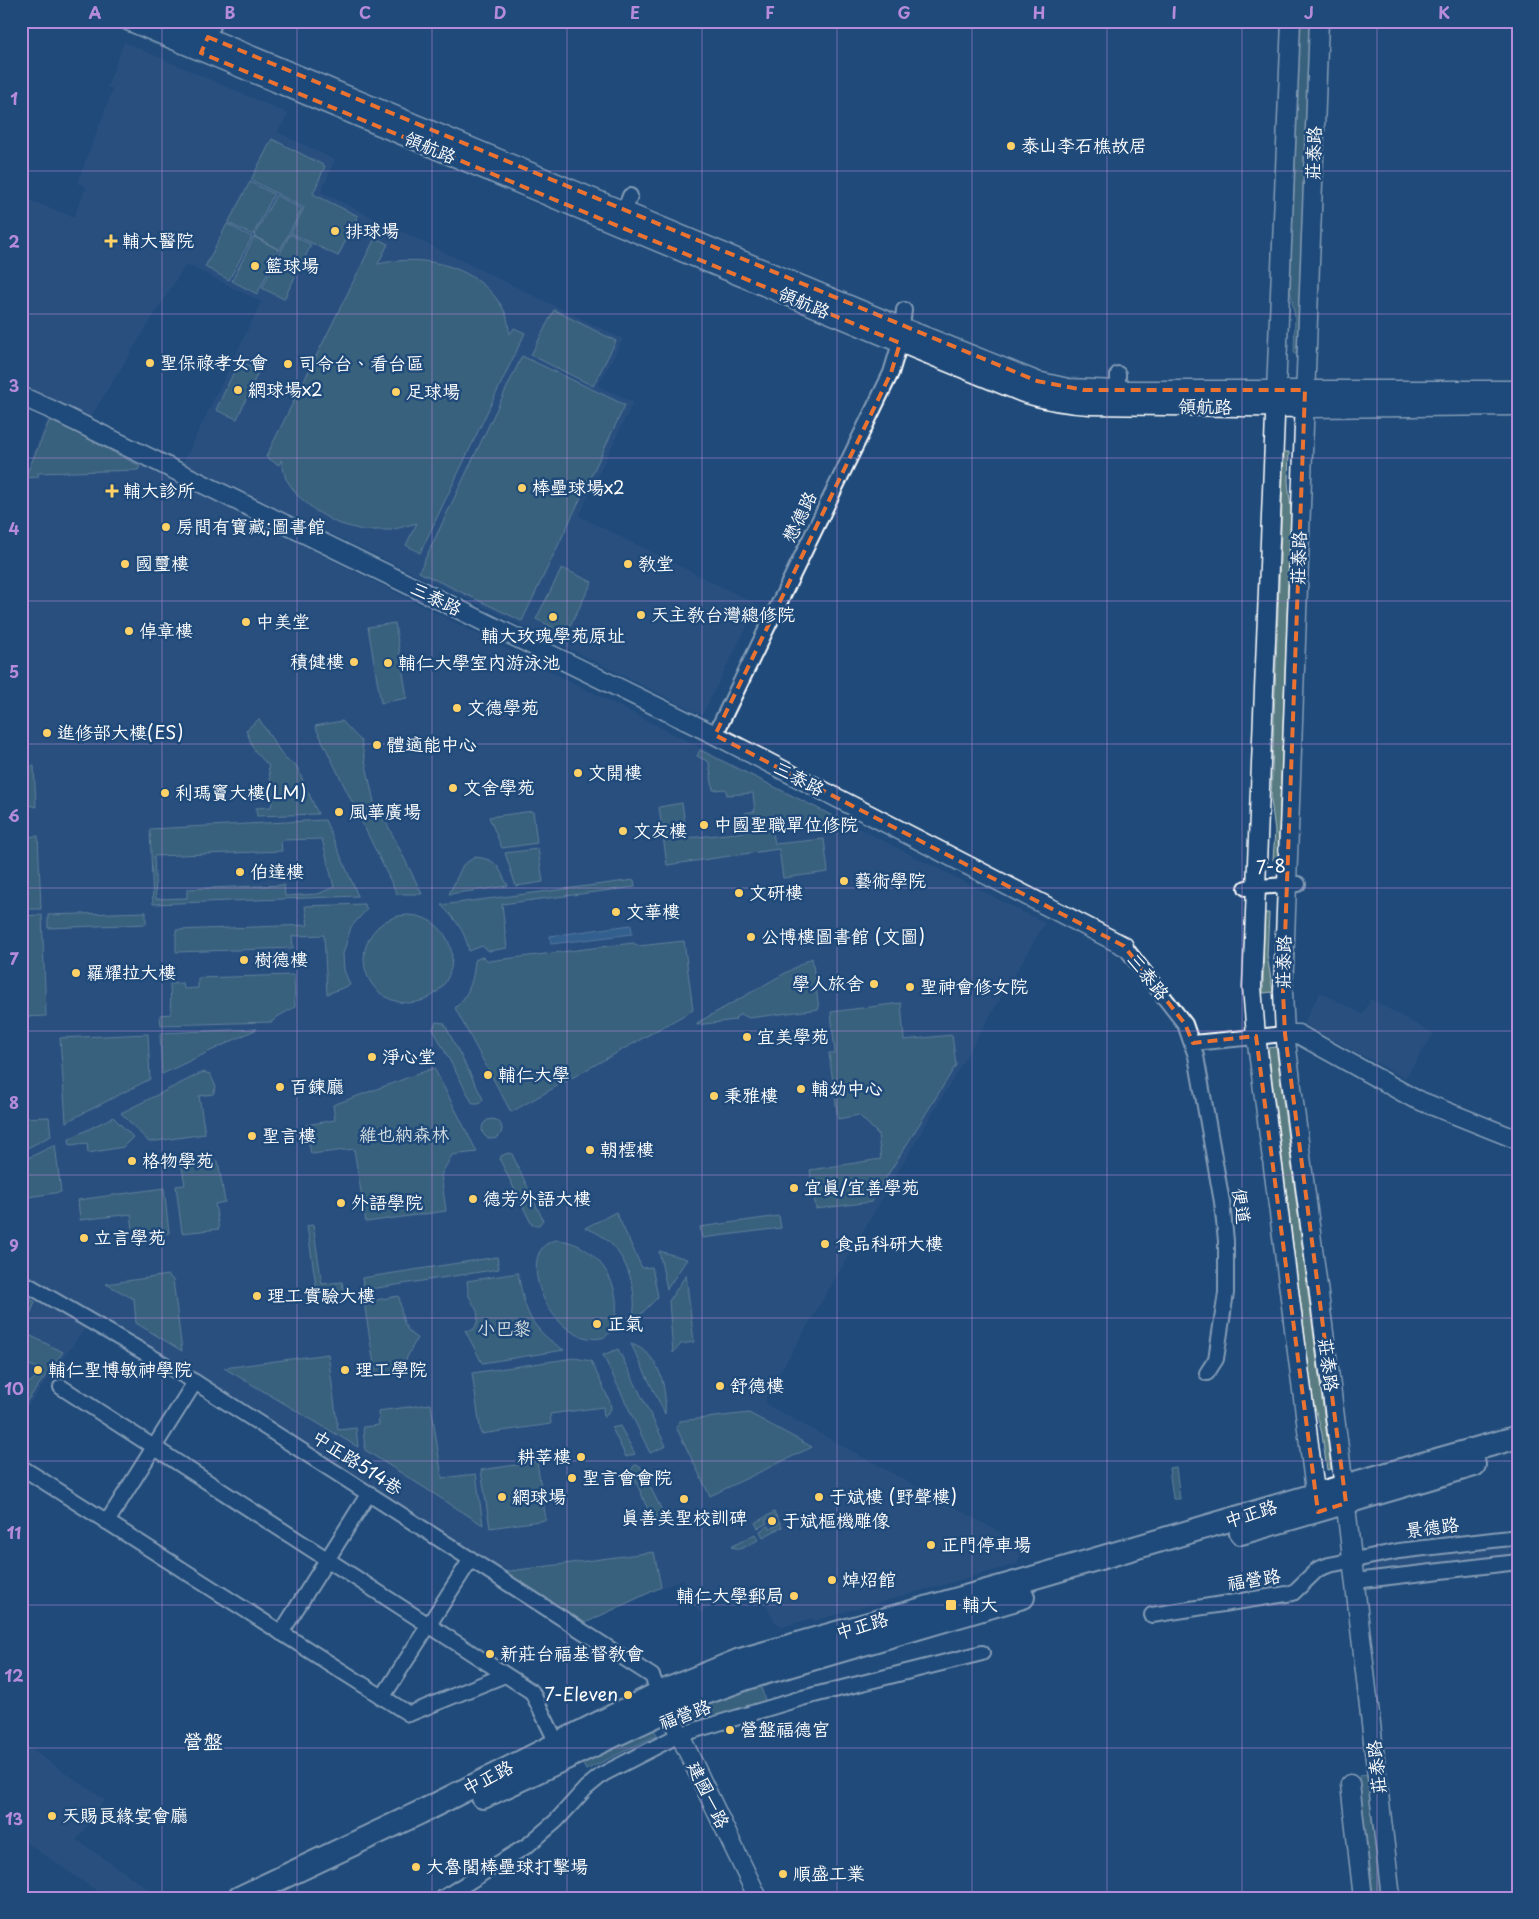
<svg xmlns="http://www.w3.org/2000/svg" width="1539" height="1919" font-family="'Playpen Sans','LXGW WenKai TC',sans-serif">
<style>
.built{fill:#355685}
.green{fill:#587c81;stroke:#acbec0;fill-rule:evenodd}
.water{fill:#4b78a6;stroke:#93aeca}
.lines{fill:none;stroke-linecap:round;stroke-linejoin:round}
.minor-casing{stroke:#fff;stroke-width:18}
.tertiary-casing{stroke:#fff;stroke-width:21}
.primary-casing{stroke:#fff;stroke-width:26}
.minor{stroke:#1f4a7a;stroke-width:14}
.tertiary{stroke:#1f4a7a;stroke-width:18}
.primary{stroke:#1f4a7a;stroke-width:22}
.marked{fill:none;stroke:#eb7230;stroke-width:4;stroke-dasharray:10 6;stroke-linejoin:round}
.grid{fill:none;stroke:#b68bdc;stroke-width:1;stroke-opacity:0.55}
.poi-dot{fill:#ffd166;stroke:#1f4a7a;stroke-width:2}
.labels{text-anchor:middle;stroke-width:5;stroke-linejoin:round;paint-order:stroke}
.poi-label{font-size:18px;fill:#fff;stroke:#1f4a7a;text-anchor:start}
.street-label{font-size:18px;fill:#fff;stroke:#1f4a7a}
.park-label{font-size:18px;fill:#d5dee0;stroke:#1f4a7a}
.quarter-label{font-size:20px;fill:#fff;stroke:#1f4a7a}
.neatline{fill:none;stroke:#b68bdc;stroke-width:2}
.grid-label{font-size:16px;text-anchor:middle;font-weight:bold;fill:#b68bdc}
</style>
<rect width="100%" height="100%" fill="#1f4a7a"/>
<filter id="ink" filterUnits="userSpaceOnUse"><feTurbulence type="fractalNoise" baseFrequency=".02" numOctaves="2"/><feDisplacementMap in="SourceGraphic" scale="10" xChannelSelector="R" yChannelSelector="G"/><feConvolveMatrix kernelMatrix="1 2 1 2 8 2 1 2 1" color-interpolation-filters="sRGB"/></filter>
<g filter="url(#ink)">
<g class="built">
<polygon points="124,42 289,114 277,132 335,160 321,192 623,339 598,386 633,402 579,516 758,605 702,715 524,626 183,463 261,302 186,264 90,418 21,389 21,197 74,217 86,187 77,183 113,89 107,87"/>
<polygon points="49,416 1045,923 766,1396 766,1404 1025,1546 1017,1564 785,1629 814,1620 813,1618 783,1627 774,1621 755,1585 739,1593 740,1597 729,1603 727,1599 699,1613 683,1579 583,1624 199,1375 108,1321 21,1272 21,479"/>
<polygon points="1320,992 1363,1014 1371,999 1434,1034 1405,1078 1303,1024"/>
<polygon points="21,1289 87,1326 21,1415"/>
<polygon points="1518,1542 1518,1555 1374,1573 1372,1561"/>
<polygon points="21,1742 105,1800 77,1840 162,1898 107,1898 21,1839"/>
</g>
<g class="green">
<polygon points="1300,21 1310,21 1297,354 1294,354 1295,317 1290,290"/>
<polygon points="272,139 325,166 313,194 358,216 338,256 291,233 304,208 251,180"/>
<polygon points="250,182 274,194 253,235 228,223"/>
<polygon points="276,195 302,209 280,250 254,236"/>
<polygon points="227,224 252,237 229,280 205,267"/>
<polygon points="290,234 311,245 284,299 262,288"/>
<polygon points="254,237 279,250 257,294 232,281"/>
<path d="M 375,238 L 388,244 L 378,264 C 425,253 481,266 505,312 C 508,318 508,327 510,334 L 514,328 L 525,333 L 420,553 L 406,545 L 417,523 L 391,530 L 362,530 L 337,523 L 316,511 L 297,495 L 286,479 L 281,460 L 279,465 L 266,457 Z"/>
<polygon points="554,310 616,341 593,386 531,355"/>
<polygon points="522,356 625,405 522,621 419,572"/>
<polygon points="239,361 259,370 237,419 216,410"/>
<polygon points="50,419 140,466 138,470 38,473 38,477 25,478"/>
<polygon points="1284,452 1289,452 1288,481 1291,511 1278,860 1273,860 1275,831 1271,800"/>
<polygon points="562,568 592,582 566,634 536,619"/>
<polygon points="395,623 407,698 381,703 368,627"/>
<polygon points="259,719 285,759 296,765 318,814 257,816 256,808 271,807 273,797 268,765 254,750 246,730"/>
<polygon points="342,721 361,741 376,812 387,824 422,894 397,894 315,726"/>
<polygon points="700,750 839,819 772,828 775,844 824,839 828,872 783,878 779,849 667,865 659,807 682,803 687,838 747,832 745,813 755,811 753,793 727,795 726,789 713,790 709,762 697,756"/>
<polygon points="34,766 36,807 21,803 21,767"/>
<polygon points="533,811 537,843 502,848 489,817"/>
<path d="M 325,820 L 358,896 L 153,904 L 150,829 ZM 322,839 L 334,887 L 318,894 L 285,896 L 284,885 L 187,889 L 187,898 L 156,899 L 154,856 L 282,851 L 281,840 Z"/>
<polygon points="38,836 41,909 21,909 21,837"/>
<polygon points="538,849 543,882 516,886 505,853"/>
<path d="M 475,857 C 499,860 497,866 508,886 L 449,894 L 463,865 Z"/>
<path d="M 634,880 L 635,887 L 502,904 L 507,948 L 489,951 L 482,946 L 469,951 C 465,930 455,919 441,905 Z"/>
<polygon points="364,904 367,909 351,927 343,954 344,970 350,985 327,994 324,935 292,936 293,948 176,952 176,930 308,925 305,906"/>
<polygon points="146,912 146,924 48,928 48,915"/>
<polygon points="1264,913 1269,913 1267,955 1273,992 1263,993"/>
<polygon points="42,915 46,1016 21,1017 21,916"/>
<circle cx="408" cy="959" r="44"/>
<path d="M 684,941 L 693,1010 L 511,1112 L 455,1008 C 469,996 474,978 475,960 L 482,957 L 489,961 L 633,943 L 639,946 Z"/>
<polygon points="812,958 819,1009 749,1018 741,1014 736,1017 735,1020 697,1025 697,1023"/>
<polygon points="294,975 295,1007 277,1017 272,1022 161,1025 160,1015 171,1014 170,984 183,983 184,989 198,988 198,978"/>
<polygon points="901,1003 904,1040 952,1035 956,1065 871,1202 816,1209 810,1170 881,1159 878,1134 859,1115 838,1119 829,1053 835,1053 831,1012"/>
<polygon points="436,1022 444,1023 483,1099 479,1104 473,1104 433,1029"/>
<polygon points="257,1029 162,1074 160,1033"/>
<polygon points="148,1034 150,1079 66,1122 60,1038"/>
<polygon points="1276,1047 1331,1469 1327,1470 1322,1434 1313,1400 1268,1048"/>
<polygon points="434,1068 477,1152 452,1155 441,1175 446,1211 366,1222 354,1149 311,1154 306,1125 335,1120 333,1105"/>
<polygon points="203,1072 210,1074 216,1087 213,1094 199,1096 205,1134 149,1142 121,1113"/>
<polygon points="49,1117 51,1136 21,1151 21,1118"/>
<polygon points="113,1117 133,1137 123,1147 88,1153 87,1143 70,1145 69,1139"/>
<circle cx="492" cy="1129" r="10"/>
<polygon points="55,1145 61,1192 21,1198 22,1161"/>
<polygon points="508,1153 512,1154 543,1220 539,1225 532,1225 500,1160 501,1156"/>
<polygon points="218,1161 225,1202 215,1204 219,1229 182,1233 176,1186 185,1185 182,1167"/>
<polygon points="164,1188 169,1233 134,1237 131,1214 80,1220 78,1200"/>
<path d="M 616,1212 L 642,1268 L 652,1267 L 658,1297 L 633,1322 C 633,1314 635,1306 634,1298 C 632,1268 615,1237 585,1228 Z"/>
<polygon points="779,1216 781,1228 702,1238 700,1227"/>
<polygon points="313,1225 322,1284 342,1282 344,1294 318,1298 307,1226"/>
<path d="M 556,1240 C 595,1241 627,1287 613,1325 C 611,1331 608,1337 601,1338 C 550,1347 511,1249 556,1240 Z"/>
<polygon points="659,1251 687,1259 667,1289"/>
<polygon points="497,1257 499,1269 364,1290 362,1278"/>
<path d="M 518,1273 C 525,1311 529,1328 564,1350 L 482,1363 L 465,1330 L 470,1331 L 474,1329 C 482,1315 476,1309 470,1298 C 467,1294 468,1286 467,1281 Z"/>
<polygon points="168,1275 173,1280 182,1351 136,1323 134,1299 106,1284"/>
<polygon points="686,1275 694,1342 681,1344 673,1353 669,1301"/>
<polygon points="21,1294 35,1302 23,1332 63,1352 21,1409 21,1389 39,1375 40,1369 21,1362"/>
<path d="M 399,1296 C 402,1313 401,1329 417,1338 L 399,1373 L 376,1377 L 364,1302 Z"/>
<path d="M 631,1344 C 660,1353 667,1388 665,1414 Z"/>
<polygon points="618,1349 666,1446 650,1453 603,1355"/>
<polygon points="328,1354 338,1430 356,1428 358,1447 224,1368"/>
<polygon points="574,1358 591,1361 610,1402 611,1409 604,1418 603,1407 550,1414 551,1424 481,1434 472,1373"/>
<polygon points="431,1404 442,1478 476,1474 483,1525 365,1450 363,1427 379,1425 378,1411"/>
<polygon points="749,1413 812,1447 710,1496 676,1427 680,1421"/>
<polygon points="620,1426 635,1454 626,1457 612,1428"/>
<polygon points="537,1462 546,1520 490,1528 481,1470"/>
<polygon points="635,1465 640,1466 669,1525 665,1526 656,1516 649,1512 631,1470"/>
<polygon points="1176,1467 1180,1499 1173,1499 1169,1468"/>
<polygon points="774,1512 782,1527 763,1537 760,1531 768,1526 770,1529 778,1525 772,1517 765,1520 767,1523 758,1528 755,1523"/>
<polygon points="755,1534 758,1540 741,1549 731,1547"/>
<polygon points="654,1552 661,1587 583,1624 503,1572"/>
<polygon points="760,1684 766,1703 697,1722 686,1709"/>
<polygon points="652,1726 657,1735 586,1770 581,1761"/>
<polygon points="1369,1774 1383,1898 1375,1898 1373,1892 1359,1775"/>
</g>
<polygon class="water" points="631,925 632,934 551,944 550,936"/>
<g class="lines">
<g class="minor-casing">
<g id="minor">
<polyline points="204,46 215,21"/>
<polyline points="624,212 630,196"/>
<polyline points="1118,390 1118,374"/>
<polyline points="715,735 891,373 900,343 904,310"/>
<polyline points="1246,888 1298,884"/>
<polyline points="1124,946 1185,1024 1196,1056 1222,1202 1226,1241 1226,1293 1216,1359 1207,1373"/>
<polyline points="1193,1043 1285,1034"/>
<polyline points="21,1281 195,1382 652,1676 659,1693"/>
<polyline points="61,1387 532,1692 557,1743"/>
<polyline points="21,1467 409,1714 505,1675"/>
<polyline points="107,1522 195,1382"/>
<polyline points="1355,1581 1518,1562"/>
<polyline points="1152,1615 1293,1593 1318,1569 1329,1565 1399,1551 1518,1537"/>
<polyline points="281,1633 369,1493"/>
<polyline points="382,1698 471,1559"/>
<polyline points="443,1898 528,1845 556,1821 586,1788 603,1774 679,1735 802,1698 982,1653"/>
</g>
</g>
<g class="tertiary-casing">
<g id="tertiary">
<path d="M 128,21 L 900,343 L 1023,393 C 1045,400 1067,404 1090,405 L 1305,408 L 1518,406"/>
<polyline points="169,21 902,327 1037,381 1068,388 1118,390 1518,390"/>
<polyline points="1291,21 1252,987 1256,1036 1317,1506"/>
<polyline points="1319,21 1283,992 1285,1034 1341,1463 1391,1898"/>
<polyline points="21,396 50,409 715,735 1124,946"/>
<polyline points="1285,1034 1298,1034 1413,1098 1518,1140"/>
<polyline points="663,1700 758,1898"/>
<polyline points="1350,1784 1363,1898"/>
</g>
</g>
<g class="primary-casing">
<g id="primary">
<polyline points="1241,1533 1474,1465"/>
<polyline points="483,1797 700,1695 747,1678 1023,1597"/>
<polyline points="239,1898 421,1812 659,1693 740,1660 1015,1583 1355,1483 1518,1437"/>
</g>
</g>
<use href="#minor" class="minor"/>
<use href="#tertiary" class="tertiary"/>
<use href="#primary" class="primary"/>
</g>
</g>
<path d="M0 0H1539V1919H0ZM 208,37 L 1037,381 L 1084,390 L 1305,390 L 1283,992 L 1285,1034 L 1346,1503 L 1318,1512 L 1256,1036 L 1193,1043 L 1185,1024 L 1124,946 L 715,735 L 891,373 L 900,343 L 201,53 Z" fill="#1f4a7a" fill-opacity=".55" fill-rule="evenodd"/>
<path class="marked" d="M 208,37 L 1037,381 L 1084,390 L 1305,390 L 1283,992 L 1285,1034 L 1346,1503 L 1318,1512 L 1256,1036 L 1193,1043 L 1185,1024 L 1124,946 L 715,735 L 891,373 L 900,343 L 201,53 Z"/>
<path class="grid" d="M 162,21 L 162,1898M 297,21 L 297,1898M 432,21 L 432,1898M 567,21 L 567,1898M 702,21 L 702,1898M 837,21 L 837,1898M 972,21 L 972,1898M 1107,21 L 1107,1898M 1242,21 L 1242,1898M 1377,21 L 1377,1898M 21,171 L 1518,171M 21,314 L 1518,314M 21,458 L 1518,458M 21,601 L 1518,601M 21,744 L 1518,744M 21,888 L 1518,888M 21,1031 L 1518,1031M 21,1175 L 1518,1175M 21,1318 L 1518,1318M 21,1461 L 1518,1461M 21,1605 L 1518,1605M 21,1748 L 1518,1748"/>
<g class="poi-dot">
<circle cx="1011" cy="146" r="5"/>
<circle cx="335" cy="231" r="5"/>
<path d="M108.5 233.5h5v5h5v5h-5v5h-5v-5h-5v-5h5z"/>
<circle cx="255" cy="266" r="5"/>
<circle cx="150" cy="363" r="5"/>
<circle cx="288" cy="364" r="5"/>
<circle cx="238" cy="390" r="5"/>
<circle cx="396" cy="392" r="5"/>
<circle cx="522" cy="488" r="5"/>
<path d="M109.5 483.5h5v5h5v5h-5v5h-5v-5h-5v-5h5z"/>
<circle cx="166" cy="527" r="5"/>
<circle cx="125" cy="564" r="5"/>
<circle cx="628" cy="564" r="5"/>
<circle cx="641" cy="615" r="5"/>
<circle cx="553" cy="617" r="5"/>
<circle cx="246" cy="622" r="5"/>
<circle cx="129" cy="631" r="5"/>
<circle cx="354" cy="662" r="5"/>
<circle cx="388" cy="663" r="5"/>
<circle cx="457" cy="708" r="5"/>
<circle cx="47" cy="733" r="5"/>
<circle cx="377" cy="745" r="5"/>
<circle cx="578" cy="773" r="5"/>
<circle cx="453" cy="788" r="5"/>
<circle cx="165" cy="793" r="5"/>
<circle cx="339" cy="812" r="5"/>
<circle cx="704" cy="825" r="5"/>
<circle cx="623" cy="831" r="5"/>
<circle cx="240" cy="872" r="5"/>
<circle cx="844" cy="881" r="5"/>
<circle cx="739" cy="893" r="5"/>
<circle cx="616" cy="912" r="5"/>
<circle cx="751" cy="937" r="5"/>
<circle cx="244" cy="960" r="5"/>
<circle cx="76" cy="973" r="5"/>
<circle cx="874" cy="984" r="5"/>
<circle cx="910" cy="987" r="5"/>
<circle cx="747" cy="1037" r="5"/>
<circle cx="372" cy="1057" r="5"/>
<circle cx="488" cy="1075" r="5"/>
<circle cx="280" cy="1087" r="5"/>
<circle cx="801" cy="1089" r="5"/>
<circle cx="714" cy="1096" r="5"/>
<circle cx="252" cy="1136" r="5"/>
<circle cx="590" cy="1150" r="5"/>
<circle cx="132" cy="1161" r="5"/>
<circle cx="794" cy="1188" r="5"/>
<circle cx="473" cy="1199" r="5"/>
<circle cx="341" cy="1203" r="5"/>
<circle cx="84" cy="1238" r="5"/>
<circle cx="825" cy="1244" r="5"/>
<circle cx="257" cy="1296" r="5"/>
<circle cx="597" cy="1324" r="5"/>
<circle cx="38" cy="1370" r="5"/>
<circle cx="345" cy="1370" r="5"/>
<circle cx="720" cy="1386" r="5"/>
<circle cx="581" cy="1457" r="5"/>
<circle cx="572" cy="1478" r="5"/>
<circle cx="502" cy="1497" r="5"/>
<circle cx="819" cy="1497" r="5"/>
<circle cx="684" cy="1499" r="5"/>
<circle cx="772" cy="1521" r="5"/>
<circle cx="931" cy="1545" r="5"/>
<circle cx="832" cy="1580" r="5"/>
<circle cx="794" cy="1596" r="5"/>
<rect x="945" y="1599" width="12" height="12" rx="2.5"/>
<circle cx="490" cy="1654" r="5"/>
<circle cx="628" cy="1695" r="5"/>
<circle cx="730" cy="1730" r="5"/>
<circle cx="52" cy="1816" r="5"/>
<circle cx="416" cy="1867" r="5"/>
<circle cx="783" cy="1874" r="5"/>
</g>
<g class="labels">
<g class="poi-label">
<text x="1021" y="152">泰山李石樵故居</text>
<text x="345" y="237">排球場</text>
<text x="122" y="247">輔大醫院</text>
<text x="265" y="272">籃球場</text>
<text x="160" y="369">聖保祿孝女會</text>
<text x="298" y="370">司令台、看台區</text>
<text x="248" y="396">網球場x2</text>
<text x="406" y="398">足球場</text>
<text x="532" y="494">棒壘球場x2</text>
<text x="123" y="497">輔大診所</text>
<text x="176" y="533">房間有寶藏;圖書館</text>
<text x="135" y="570">國璽樓</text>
<text x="638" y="570">教堂</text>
<text x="651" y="621">天主教台灣總修院</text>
<text x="256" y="628">中美堂</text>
<text x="139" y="637">倬章樓</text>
<text x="553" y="642" text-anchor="middle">輔大玫瑰學苑原址</text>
<text x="344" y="668" text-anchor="end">積健樓</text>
<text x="398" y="669">輔仁大學室內游泳池</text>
<text x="467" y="714">文德學苑</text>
<text x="57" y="739">進修部大樓(ES)</text>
<text x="387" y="751">體適能中心</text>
<text x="588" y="779">文開樓</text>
<text x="463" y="794">文舍學苑</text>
<text x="175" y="799">利瑪竇大樓(LM)</text>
<text x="349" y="818">風華廣場</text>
<text x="714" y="831">中國聖職單位修院</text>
<text x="633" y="837">文友樓</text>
<text x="250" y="878">伯達樓</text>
<text x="854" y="887">藝術學院</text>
<text x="749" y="899">文研樓</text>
<text x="626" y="918">文華樓</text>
<text x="761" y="943">公博樓圖書館 (文圖)</text>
<text x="254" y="966">樹德樓</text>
<text x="86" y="979">羅耀拉大樓</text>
<text x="864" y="990" text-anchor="end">學人旅舍</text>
<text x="920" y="993">聖神會修女院</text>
<text x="757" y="1043">宜美學苑</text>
<text x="382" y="1063">淨心堂</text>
<text x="498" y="1081">輔仁大學</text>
<text x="290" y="1093">百鍊廳</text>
<text x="811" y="1095">輔幼中心</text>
<text x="724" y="1102">秉雅樓</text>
<text x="262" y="1142">聖言樓</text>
<text x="600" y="1156">朝橒樓</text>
<text x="142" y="1167">格物學苑</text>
<text x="804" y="1194">宜真/宜善學苑</text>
<text x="483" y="1205">德芳外語大樓</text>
<text x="351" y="1209">外語學院</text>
<text x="94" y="1244">立言學苑</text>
<text x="835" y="1250">食品科研大樓</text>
<text x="267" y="1302">理工實驗大樓</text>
<text x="607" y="1330">正氣</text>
<text x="48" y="1376">輔仁聖博敏神學院</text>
<text x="355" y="1376">理工學院</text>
<text x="730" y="1392">舒德樓</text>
<text x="571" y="1463" text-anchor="end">耕莘樓</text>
<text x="582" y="1484">聖言會會院</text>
<text x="512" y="1503">網球場</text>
<text x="829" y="1503">于斌樓 (野聲樓)</text>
<text x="684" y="1524" text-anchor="middle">真善美聖校訓碑</text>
<text x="782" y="1527">于斌樞機雕像</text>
<text x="941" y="1551">正門停車場</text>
<text x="842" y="1586">焯炤館</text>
<text x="784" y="1602" text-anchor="end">輔仁大學郵局</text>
<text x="962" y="1611">輔大</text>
<text x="500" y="1660">新莊台福基督教會</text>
<text x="618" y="1701" text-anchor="end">7-Eleven</text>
<text x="740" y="1736">營盤福德宮</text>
<text x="62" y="1822">天賜良緣宴會廳</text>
<text x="426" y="1873">大魯閣棒壘球打擊場</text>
<text x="793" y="1880">順盛工業</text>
</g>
<g class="street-label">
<text transform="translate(430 148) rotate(23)" y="6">領航路</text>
<text transform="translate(1314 153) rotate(-88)" y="6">莊泰路</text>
<text transform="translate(804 303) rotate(23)" y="6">領航路</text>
<text transform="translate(1205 407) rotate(1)" y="6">領航路</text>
<text transform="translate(800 517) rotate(-64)" y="6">懋德路</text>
<text transform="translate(1299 558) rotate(-88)" y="6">莊泰路</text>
<text transform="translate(436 599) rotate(26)" y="6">三泰路</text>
<text transform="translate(799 779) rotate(27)" y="6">三泰路</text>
<text transform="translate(1271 867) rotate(-4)" y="6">7-8</text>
<text transform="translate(1284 962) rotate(-89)" y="6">莊泰路</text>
<text transform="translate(1148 977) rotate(51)" y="6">三泰路</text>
<text transform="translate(1241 1206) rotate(82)" y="6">便道</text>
<text transform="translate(1328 1365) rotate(83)" y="6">莊泰路</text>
<text transform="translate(357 1463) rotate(33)" y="6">中正路514巷</text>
<text transform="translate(1251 1514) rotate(-17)" y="6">中正路</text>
<text transform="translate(1432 1528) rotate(-7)" y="6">景德路</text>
<text transform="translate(1254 1580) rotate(-9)" y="6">福營路</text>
<text transform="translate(862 1626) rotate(-16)" y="6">中正路</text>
<text transform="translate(685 1715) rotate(-20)" y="6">福營路</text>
<text transform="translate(1377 1767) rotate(-96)" y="6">莊泰路</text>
<text transform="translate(488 1778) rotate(-27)" y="6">中正路</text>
<text transform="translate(708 1795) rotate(64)" y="6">建國一路</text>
</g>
<g class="park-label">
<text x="404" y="1141">維也納森林</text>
<text x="504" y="1335">小巴黎</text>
</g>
<g class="quarter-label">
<text x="203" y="1749">營盤</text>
</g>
</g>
<rect width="1539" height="1919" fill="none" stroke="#1f4a7a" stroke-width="55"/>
<rect x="28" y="28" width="1484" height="1864" class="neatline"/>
<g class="grid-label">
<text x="95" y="19">A</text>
<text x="230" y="19">B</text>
<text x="365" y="19">C</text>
<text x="500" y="19">D</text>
<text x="635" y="19">E</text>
<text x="770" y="19">F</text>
<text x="904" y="19">G</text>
<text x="1039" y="19">H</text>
<text x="1174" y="19">I</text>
<text x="1309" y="19">J</text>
<text x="1444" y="19">K</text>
<text x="14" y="105">1</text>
<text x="14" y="248">2</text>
<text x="14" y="392">3</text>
<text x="14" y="535">4</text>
<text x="14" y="678">5</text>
<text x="14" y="822">6</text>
<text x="14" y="965">7</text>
<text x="14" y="1109">8</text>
<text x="14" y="1252">9</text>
<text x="14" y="1395">10</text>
<text x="14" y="1539">11</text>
<text x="14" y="1682">12</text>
<text x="14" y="1825">13</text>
</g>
</svg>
